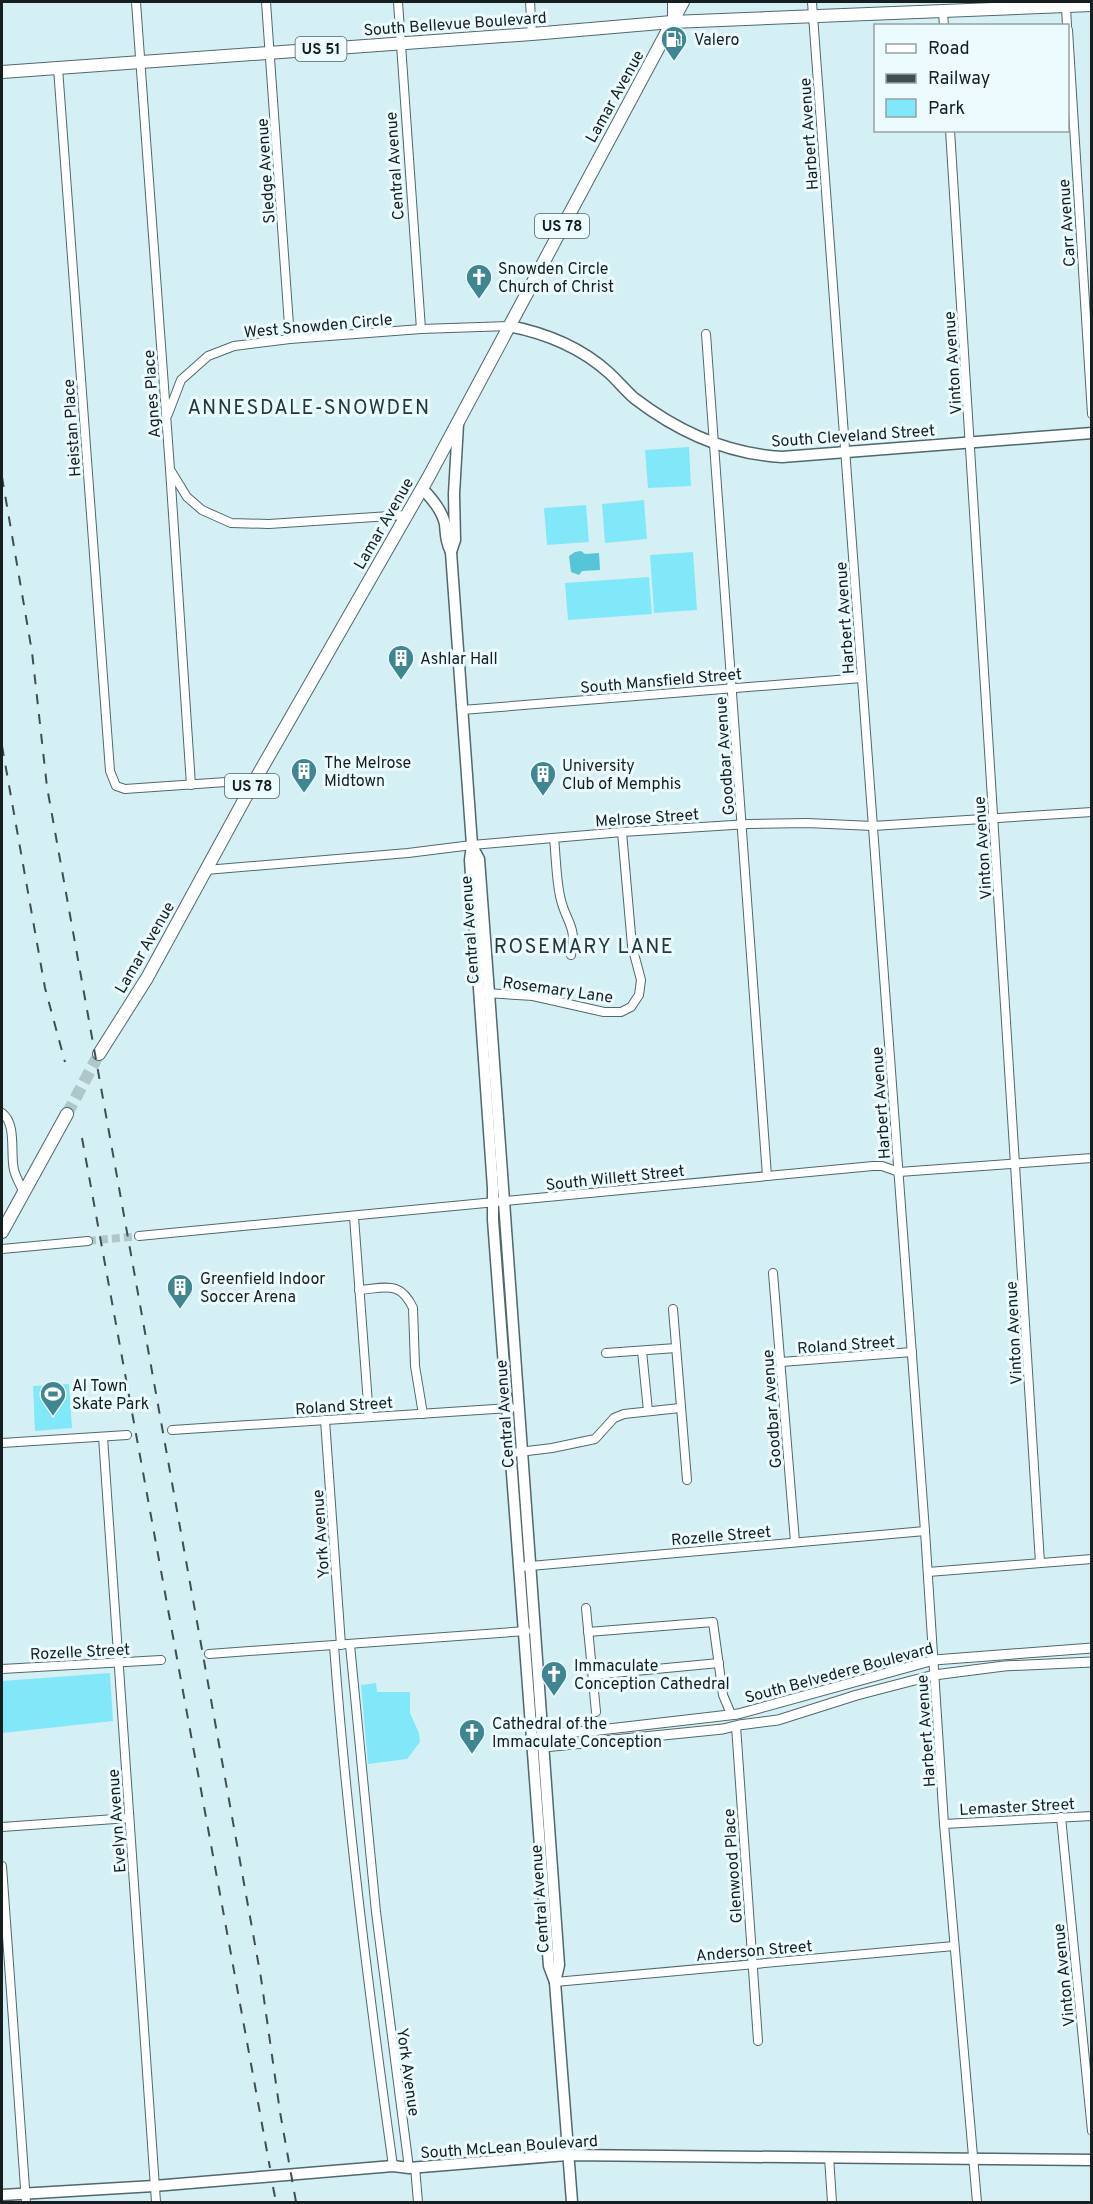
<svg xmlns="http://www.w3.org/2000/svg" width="1093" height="2204" font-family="Overpass,sans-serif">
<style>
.green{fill:#81e8fa}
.water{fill:#55c5d7}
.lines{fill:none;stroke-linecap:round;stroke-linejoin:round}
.minor-tunnel{stroke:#afc6ca;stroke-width:8;stroke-dasharray:8 4;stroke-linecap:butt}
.primary-tunnel{stroke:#afc6ca;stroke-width:12;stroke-dasharray:12 6;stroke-linecap:butt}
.minor-casing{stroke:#51686c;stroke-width:10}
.tertiary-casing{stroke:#51686c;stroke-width:11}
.secondary-casing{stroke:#51686c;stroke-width:13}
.primary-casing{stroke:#51686c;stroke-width:14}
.minor{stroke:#fff;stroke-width:8}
.tertiary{stroke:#fff;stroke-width:9}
.secondary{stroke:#fff;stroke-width:10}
.primary{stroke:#fff;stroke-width:12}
.rail{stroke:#404e50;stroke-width:2;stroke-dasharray:10 10;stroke-linecap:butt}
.labels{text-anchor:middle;stroke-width:6;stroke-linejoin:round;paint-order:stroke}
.shield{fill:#ebfbfe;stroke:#556163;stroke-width:1.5}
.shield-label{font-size:15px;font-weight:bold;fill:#151f20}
.street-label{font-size:16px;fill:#151f20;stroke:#ebfbfe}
.poi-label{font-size:16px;fill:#151f20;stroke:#ebfbfe;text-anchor:start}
.quarter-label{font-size:20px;letter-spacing:1.5px;fill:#22383c;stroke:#ebfbfe}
</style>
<rect width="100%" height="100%" fill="#d5f0f5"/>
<g class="green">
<polygon points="689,447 691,486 648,488 645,450"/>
<polygon points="644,500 647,539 605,543 602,504"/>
<polygon points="586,505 589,542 547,545 544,508"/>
<polygon points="693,552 697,610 654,613 650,555"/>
<polygon points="649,577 652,614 568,620 565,583"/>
<polygon points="69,1384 72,1428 35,1431 33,1386"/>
<polygon points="110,1673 113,1721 2,1733 2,1681"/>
<polygon points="376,1683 377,1692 410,1692 410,1713 419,1733 420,1742 407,1759 368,1764 361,1685"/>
</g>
<polygon class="water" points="581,551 585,554 599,553 600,570 582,571 579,575 571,572 569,556 575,552"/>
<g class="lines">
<polyline class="minor-tunnel" points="88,1241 139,1236"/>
<polyline class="primary-tunnel" points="67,1114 99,1054"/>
<g class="minor-casing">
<g id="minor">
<polyline points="136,2 170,469 191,785"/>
<polyline points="266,2 290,339"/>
<polyline points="398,2 421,329"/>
<polyline points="530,2 532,34"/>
<polyline points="672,2 672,18"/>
<polyline points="812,2 925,1531 944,1824 977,2202"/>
<polyline points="1066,7 1067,26"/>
<polyline points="943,12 944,26"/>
<polyline points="1068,30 1092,414"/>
<polyline points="58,68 110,771 116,786 125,789 255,780"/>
<polyline points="950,130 1040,1563"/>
<polyline points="706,334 767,1176"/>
<polyline points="168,414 181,380 208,356 234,346 290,339 421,329 509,326"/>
<polyline points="171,471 187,497 202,510 231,523 269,524 405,515"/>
<polyline points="462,710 862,678"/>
<path d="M 554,838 C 556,857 556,877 560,896 C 565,922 578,925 571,955"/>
<polyline points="206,870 408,853 472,845 622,832 749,824 807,823 873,826 1092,812"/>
<polyline points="485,993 533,996 604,1012 621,1012 631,1007 639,995 641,980 632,946 622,832"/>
<path d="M 2,1113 C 17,1124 10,1153 14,1170 C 16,1178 21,1186 24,1193"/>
<polyline points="354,1217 369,1417"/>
<polyline points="139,1236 873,1166 882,1166 899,1172 1092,1158"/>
<polyline points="2,1249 88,1241"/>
<polyline points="773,1273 795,1542"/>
<path d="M 359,1290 C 385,1288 400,1280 413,1308 L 415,1366 L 423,1414"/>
<polyline points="673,1309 687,1480"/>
<polyline points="642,1351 648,1411"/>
<polyline points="606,1353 676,1348"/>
<polyline points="781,1362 912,1352"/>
<polyline points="325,1420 341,1645"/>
<polyline points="172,1430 511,1408"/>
<polyline points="103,1437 156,2202"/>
<polyline points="2,1443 127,1435"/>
<polyline points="511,1453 552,1448 595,1439 614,1418 624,1414 680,1408"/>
<polyline points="519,1567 925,1531"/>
<polyline points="928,1572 1092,1559"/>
<polyline points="586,1608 596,1712"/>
<polyline points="588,1632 713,1622 723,1695 731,1714"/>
<polyline points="350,1645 376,1912 409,2168"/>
<path d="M 334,1646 C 347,1820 369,1993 393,2166"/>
<polyline points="209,1654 526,1631"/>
<polyline points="2,1669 161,1660"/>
<polyline points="593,1675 719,1663"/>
<polyline points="736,1726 758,2041"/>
<polyline points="1061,1817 1092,2131"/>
<polyline points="944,1824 1092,1816"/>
<polyline points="2,1827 129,1818"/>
<polyline points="2,1866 26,2202"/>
<polyline points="555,1982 954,1946"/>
<polyline points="829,2157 832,2202"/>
<polyline points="415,2167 418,2202"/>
</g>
</g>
<g class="tertiary-casing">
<g id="tertiary">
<polyline points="538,1738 542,1734 591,1731 738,1714 934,1660 1092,1648"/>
<polyline points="539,1745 544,1747 723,1729 739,1725 778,1720 857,1695 934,1675 1004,1666 1092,1662"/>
</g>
</g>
<g class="secondary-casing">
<g id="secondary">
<path d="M 509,326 C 545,333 580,347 608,372 C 617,380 625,390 634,398 C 677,431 727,454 782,457 L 1092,433"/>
<path d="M 422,488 C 431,498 442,510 445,524 C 446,535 446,542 451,552 L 472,845 L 470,860 L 493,1188 L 493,1220 L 549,1966 L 555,1982"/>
<polyline points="451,552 455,540 454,494 458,424"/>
<polyline points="472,846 479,859 489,993 559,1965 555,1982 572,2202"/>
<polyline points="2,2195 154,2186 393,2166 409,2168 567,2155 1092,2160"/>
</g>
</g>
<g class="primary-casing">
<g id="primary">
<polyline points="2,72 532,34 672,22 1092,5"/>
<polyline points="99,1054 147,978 255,780 428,478 683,2"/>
<polyline points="2,1232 67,1114"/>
</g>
</g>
<use href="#minor" class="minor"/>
<use href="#tertiary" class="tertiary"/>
<use href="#secondary" class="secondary"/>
<use href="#primary" class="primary"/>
<g class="rail">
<polyline points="2,477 32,652 47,787 261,1978 280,2112 296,2202"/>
<polyline points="2,746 45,988 65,1062"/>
<polyline points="82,1138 270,2168"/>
<polyline points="273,2187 276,2202"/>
</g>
</g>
<defs>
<g id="fuel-pin" transform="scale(1.35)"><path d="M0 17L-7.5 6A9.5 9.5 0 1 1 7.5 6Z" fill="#408691" stroke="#ebfbfe"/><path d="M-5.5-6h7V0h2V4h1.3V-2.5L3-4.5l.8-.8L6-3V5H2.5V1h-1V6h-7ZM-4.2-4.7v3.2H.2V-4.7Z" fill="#fff"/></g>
<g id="church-pin" transform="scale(1.35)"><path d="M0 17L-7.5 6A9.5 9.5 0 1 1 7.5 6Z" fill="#408691" stroke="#ebfbfe"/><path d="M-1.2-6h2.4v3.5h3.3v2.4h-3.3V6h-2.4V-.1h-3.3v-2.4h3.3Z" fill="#fff"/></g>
<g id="building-pin" transform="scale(1.35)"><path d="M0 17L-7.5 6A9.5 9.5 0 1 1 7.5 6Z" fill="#408691" stroke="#ebfbfe"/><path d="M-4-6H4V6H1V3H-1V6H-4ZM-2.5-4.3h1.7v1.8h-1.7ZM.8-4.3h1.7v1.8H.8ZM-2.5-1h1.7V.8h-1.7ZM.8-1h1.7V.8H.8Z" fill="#fff"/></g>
<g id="stadium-pin" transform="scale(1.35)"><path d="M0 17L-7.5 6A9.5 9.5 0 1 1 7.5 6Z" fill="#408691" stroke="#ebfbfe"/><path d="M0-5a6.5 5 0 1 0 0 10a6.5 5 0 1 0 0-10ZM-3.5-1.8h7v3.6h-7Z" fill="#fff"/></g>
</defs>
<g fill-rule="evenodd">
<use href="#fuel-pin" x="674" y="39"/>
<use href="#church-pin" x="479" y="277"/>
<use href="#building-pin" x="401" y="658"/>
<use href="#building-pin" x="304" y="771"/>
<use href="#building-pin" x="543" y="774"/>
<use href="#building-pin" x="180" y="1287"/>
<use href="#stadium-pin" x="53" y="1394"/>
<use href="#church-pin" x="554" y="1674"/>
<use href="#church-pin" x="472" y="1732"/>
</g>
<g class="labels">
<g class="shield">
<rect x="295.5" y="37" width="51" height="24" rx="4.5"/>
<rect x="535" y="214" width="54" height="24" rx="4.5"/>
<rect x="225" y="774" width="54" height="24" rx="4.5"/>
</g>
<g class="shield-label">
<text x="321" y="54">US 51</text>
<text x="562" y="231">US 78</text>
<text x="252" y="791">US 78</text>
</g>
<g class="street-label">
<text transform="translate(455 23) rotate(-4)" y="6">South Bellevue Boulevard</text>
<text transform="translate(614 96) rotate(-61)" y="6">Lamar Avenue</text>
<text transform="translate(808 134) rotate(-94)" y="6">Harbert Avenue</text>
<text transform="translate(394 166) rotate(-94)" y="6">Central Avenue</text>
<text transform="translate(265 171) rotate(-94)" y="6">Sledge Avenue</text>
<text transform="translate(1066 223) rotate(-94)" y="6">Carr Avenue</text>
<text transform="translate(318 325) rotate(-5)" y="6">West Snowden Circle</text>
<text transform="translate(952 363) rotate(-94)" y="6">Vinton Avenue</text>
<text transform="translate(151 394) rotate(-94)" y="6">Agnes Place</text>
<text transform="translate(71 428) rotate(-94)" y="6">Heistan Place</text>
<text transform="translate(853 435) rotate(-4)" y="6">South Cleveland Street</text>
<text transform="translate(383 523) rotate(-60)" y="6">Lamar Avenue</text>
<text transform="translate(844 618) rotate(-94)" y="6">Harbert Avenue</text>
<text transform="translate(661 680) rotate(-5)" y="6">South Mansfield Street</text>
<text transform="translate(724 756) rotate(-94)" y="6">Goodbar Avenue</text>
<text transform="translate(647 817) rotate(-4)" y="6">Melrose Street</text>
<text transform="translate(982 848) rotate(-94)" y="6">Vinton Avenue</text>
<text transform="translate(469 930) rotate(-94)" y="6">Central Avenue</text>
<text transform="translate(144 947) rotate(-60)" y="6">Lamar Avenue</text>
<text transform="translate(558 989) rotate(8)" y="6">Rosemary Lane</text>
<text transform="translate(880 1103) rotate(-94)" y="6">Harbert Avenue</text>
<text transform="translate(615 1177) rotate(-6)" y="6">South Willett Street</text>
<text transform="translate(1013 1333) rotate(-93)" y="6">Vinton Avenue</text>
<text transform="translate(846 1344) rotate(-4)" y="6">Roland Street</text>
<text transform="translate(344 1405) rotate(-4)" y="6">Roland Street</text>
<text transform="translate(771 1409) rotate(-94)" y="6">Goodbar Avenue</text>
<text transform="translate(504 1414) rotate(-94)" y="6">Central Avenue</text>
<text transform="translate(320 1534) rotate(-94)" y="6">York Avenue</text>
<text transform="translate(721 1535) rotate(-5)" y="6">Rozelle Street</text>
<text transform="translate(80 1651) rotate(-3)" y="6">Rozelle Street</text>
<text transform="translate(839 1672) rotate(-15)" y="6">South Belvedere Boulevard</text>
<text transform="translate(925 1731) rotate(-94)" y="6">Harbert Avenue</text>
<text transform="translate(1017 1806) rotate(-3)" y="6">Lemaster Street</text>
<text transform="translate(116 1821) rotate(-94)" y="6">Evelyn Avenue</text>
<text transform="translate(732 1866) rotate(-94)" y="6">Glenwood Place</text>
<text transform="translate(539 1899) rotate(-94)" y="6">Central Avenue</text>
<text transform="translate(754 1950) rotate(-5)" y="6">Anderson Street</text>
<text transform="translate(1063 1975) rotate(-96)" y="6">Vinton Avenue</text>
<text transform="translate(409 2072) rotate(82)" y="6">York Avenue</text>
<text transform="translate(509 2146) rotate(-4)" y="6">South McLean Boulevard</text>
</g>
<g class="poi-label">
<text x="694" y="45">Valero</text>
<text x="498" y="274">Snowden Circle<tspan x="498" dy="18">Church of Christ</tspan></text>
<text x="420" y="664">Ashlar Hall</text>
<text x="324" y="768">The Melrose<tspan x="324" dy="18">Midtown</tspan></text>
<text x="562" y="771">University<tspan x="562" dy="18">Club of Memphis</tspan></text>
<text x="200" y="1284">Greenfield Indoor<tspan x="200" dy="18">Soccer Arena</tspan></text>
<text x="72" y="1391">Al Town<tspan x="72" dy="18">Skate Park</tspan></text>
<text x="574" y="1671">Immaculate<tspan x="574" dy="18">Conception Cathedral</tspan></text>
<text x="492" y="1729">Cathedral of the<tspan x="492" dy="18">Immaculate Conception</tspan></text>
</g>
<g class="quarter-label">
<text x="309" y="414">ANNESDALE-SNOWDEN</text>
<text x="584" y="953">ROSEMARY LANE</text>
</g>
</g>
<rect width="1093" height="2204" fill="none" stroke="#151f20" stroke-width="6"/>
<rect x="874" y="24" width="195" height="108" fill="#ebfbfe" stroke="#95a3a5" stroke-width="1.5"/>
<rect x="886" y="44" width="30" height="9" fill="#ffffff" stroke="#95a3a5" stroke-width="1.5"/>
<text x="928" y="54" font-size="18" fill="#151f20">Road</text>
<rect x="886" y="74" width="30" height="9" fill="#404e50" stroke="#95a3a5" stroke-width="1.5"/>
<text x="928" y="84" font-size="18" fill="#151f20">Railway</text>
<rect x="886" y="99" width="30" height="18" fill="#81e8fa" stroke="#95a3a5" stroke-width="1.5"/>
<text x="928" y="114" font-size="18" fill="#151f20">Park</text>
</svg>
